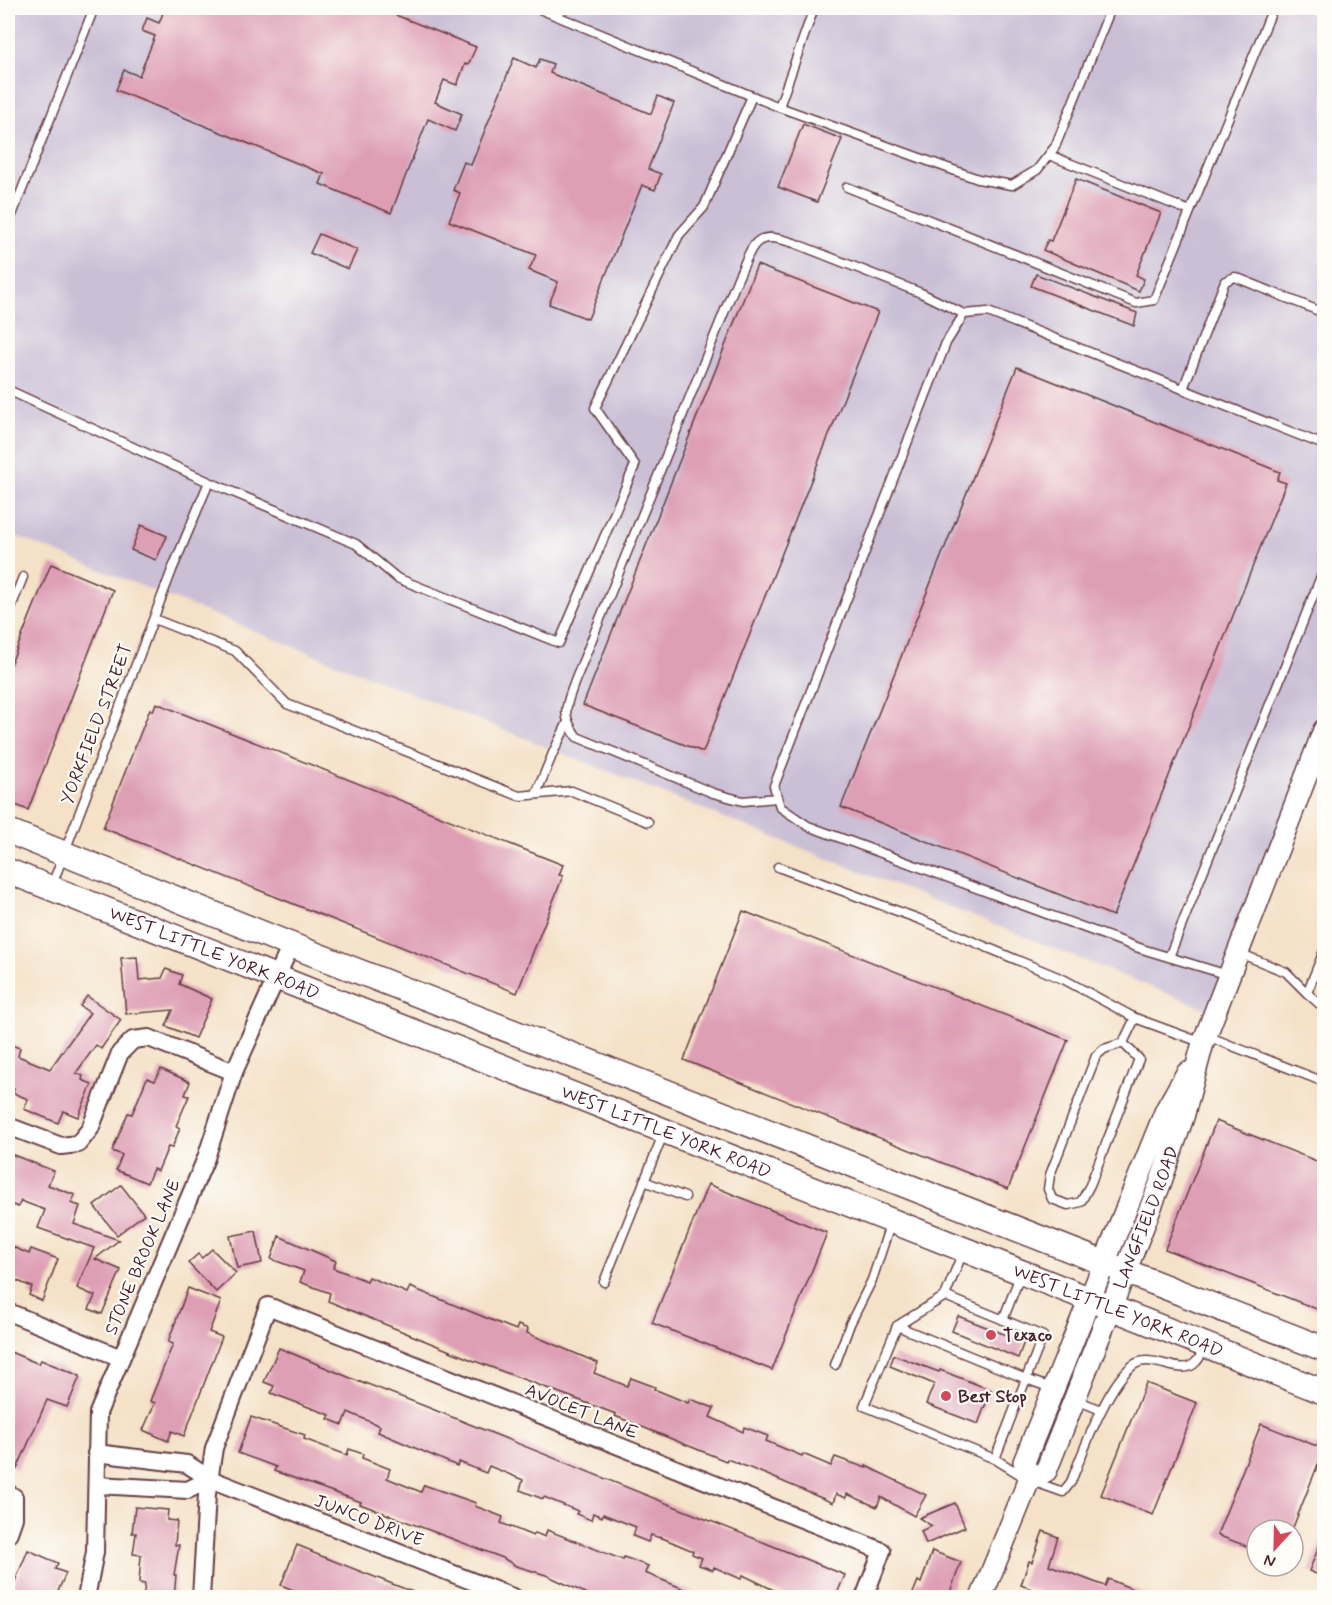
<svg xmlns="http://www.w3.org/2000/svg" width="1332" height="1605" font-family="Mynerve,sans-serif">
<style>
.industrial{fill:#cbbfd5}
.building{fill:#de9fb5}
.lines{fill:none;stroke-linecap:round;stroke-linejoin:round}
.service-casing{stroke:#643c42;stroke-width:11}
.minor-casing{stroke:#643c42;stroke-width:20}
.tertiary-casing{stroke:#643c42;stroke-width:24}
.secondary-casing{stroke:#643c42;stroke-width:27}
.service{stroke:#fff;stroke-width:8}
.minor{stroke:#fff;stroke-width:16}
.tertiary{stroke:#fff;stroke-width:21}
.secondary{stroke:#fff;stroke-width:24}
.poi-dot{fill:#d1495b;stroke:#fdfcf7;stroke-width:2}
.labels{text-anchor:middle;stroke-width:4.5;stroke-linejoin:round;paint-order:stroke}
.street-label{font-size:18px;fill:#4a1f2b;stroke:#fdfcf7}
.poi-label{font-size:18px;font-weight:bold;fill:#4a1f2b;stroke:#fdfcf7;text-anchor:start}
</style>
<rect width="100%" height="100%" fill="#fdfcf7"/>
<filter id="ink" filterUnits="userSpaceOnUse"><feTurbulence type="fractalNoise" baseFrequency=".0167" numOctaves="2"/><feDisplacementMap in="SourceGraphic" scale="12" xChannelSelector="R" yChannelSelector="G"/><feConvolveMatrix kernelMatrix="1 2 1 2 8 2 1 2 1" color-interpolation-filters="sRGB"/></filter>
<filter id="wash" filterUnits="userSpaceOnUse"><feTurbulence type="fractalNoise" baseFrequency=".008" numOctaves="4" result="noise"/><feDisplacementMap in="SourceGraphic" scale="24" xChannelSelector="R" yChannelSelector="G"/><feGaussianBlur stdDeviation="1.35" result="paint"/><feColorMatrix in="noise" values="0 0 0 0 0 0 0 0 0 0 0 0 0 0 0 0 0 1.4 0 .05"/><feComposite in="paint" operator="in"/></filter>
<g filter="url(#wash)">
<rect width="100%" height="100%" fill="#f4e1c7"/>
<polygon class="industrial" points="8,8 1324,8 1324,717 1209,1010 8,533"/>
<g id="blocks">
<g class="building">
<polygon points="165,8 378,8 476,47 468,65 465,64 457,85 444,80 435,102 462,114 455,131 428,119 391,213 320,184 324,174 116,90 124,70 139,76 155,36 142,31 147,18 159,23"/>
<polygon points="514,58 536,68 540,59 553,64 550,73 651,114 658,96 674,103 648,169 661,174 655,190 642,185 588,319 549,304 558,282 529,270 536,255 449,221 460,193 453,190 464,162 471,165"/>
<polygon points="803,124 842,139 817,202 778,187"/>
<polygon points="1076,179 1161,213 1136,275 1144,279 1139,291 1043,250 1048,240 1051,241"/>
<polygon points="319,234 357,250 348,269 310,253"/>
<polygon points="757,265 878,312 703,752 583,705"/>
<polygon points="1036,274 1137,313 1134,326 1031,286"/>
<polygon points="1017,367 1280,472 1277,480 1286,483 1113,916 841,807"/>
<polygon points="141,525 167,536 156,560 131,550"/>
<polygon points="51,564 113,590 28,810 8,802 8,671"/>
<polygon points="156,703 563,865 559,875 563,876 517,993 103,828 150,709 153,711"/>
<polygon points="743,911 1068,1040 1008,1189 684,1060"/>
<polygon points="137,957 139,980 162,978 166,969 182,975 179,984 212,999 195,1038 166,1026 173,1010 126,1014 121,958"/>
<polygon points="87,996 121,1020 101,1049 96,1045 76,1073 83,1076 82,1080 92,1084 78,1117 63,1111 58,1123 24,1109 28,1099 13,1093 14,1089 8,1087 8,1044 20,1048 18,1056 50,1069 90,1013 80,1006"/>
<polygon points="161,1069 190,1082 185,1095 189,1096 176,1126 180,1128 172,1148 168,1147 158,1171 153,1169 147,1183 116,1170 122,1155 112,1151 128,1113 132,1114 147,1078 155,1081"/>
<polygon points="1216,1121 1324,1164 1324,1312 1165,1249"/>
<polygon points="8,1153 54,1171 48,1185 75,1195 71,1203 80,1206 74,1224 119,1240 95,1259 121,1270 102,1314 89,1309 95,1296 77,1288 94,1248 38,1228 45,1210 21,1201 18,1207 8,1203"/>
<polygon points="708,1184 827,1233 772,1370 652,1323"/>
<polygon points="121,1185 144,1214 117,1235 94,1206"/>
<polygon points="256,1231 262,1263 237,1268 230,1236"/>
<polygon points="279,1236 336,1261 333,1268 367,1281 369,1277 407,1293 410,1287 516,1330 518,1325 528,1329 527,1333 598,1363 594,1373 627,1386 631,1378 655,1387 654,1389 688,1403 690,1399 714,1408 710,1417 743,1432 744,1427 768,1436 766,1441 802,1456 803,1454 831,1466 835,1457 866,1468 866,1466 926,1495 914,1516 881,1497 877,1507 847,1494 846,1498 836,1494 833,1503 765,1474 727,1459 726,1461 630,1422 615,1416 616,1414 472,1360 328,1301 330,1293 300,1282 304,1271 271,1259"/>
<polygon points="8,1245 29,1254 31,1249 58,1259 42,1301 29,1295 32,1287 8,1277"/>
<polygon points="212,1249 236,1273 216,1292 188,1263 198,1254 202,1258"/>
<polygon points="188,1288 221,1301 209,1332 222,1337 184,1436 172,1431 168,1441 143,1430 155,1403 150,1401 173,1344 168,1342"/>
<polygon points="958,1316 1024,1342 1018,1358 952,1331"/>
<polygon points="279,1348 365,1384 365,1383 422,1405 845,1575 835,1598 790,1598 743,1575 741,1579 714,1567 713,1570 699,1565 702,1558 692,1554 693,1551 660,1537 660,1538 651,1535 648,1542 633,1536 636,1527 603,1514 602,1517 593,1513 591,1520 576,1514 578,1511 544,1497 543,1499 520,1490 523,1480 489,1466 486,1473 459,1462 457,1466 378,1432 380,1426 348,1412 343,1425 328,1419 330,1415 271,1393 274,1386 264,1382"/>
<polygon points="8,1351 39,1364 41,1360 80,1376 67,1407 47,1400 17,1469 8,1465"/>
<polygon points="894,1355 939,1372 940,1370 991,1390 978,1424 926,1404 934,1384 890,1366"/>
<polygon points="1146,1383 1197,1403 1153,1515 1101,1495"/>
<polygon points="251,1417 305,1435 304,1439 347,1455 349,1449 363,1454 362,1458 390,1469 387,1478 421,1492 424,1485 476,1503 475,1506 503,1517 501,1523 533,1536 535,1533 545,1537 547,1530 623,1560 624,1557 648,1566 645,1573 706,1598 596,1598 546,1575 516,1566 503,1558 360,1504 361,1502 274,1471 276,1467 238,1453"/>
<polygon points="1261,1424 1324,1449 1292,1530 1257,1530 1257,1550 1217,1535"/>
<polygon points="955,1503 965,1527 926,1544 921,1531 932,1526 919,1518"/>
<polygon points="135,1507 168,1510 167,1520 177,1521 175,1545 179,1545 174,1575 176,1575 174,1598 143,1598 145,1584 139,1583 141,1555 133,1554 136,1533 132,1533"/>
<polygon points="1043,1531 1058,1537 1049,1565 1105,1586 1108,1579 1155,1598 1060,1598 1050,1594 1050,1596 1021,1585 1029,1561 1032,1562"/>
<polygon points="1324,1534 1324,1577 1309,1571"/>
<polygon points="297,1545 312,1551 311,1552 428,1598 313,1598 281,1585"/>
<polygon points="28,1550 58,1563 55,1569 66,1573 55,1598 8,1598"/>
<polygon points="932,1551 961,1562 948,1598 911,1598 918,1581 921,1583"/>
</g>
</g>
</g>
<g filter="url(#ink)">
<use href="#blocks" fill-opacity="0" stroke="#643c42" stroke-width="1.5"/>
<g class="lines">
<g class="service-casing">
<g id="service">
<polyline points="537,8 779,107 814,8"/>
<polyline points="779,107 978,179 1012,185 1037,170 1055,147 1111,8"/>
<polyline points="1049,155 1190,211"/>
<polyline points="847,187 1136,303 1154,300 1273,8"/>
<polyline points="8,225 94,8"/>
<polyline points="1183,389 1225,281 1235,277 1324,313"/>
<polyline points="8,390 209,482 172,570 52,885"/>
<polyline points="209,482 356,544 397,578 559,643 635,465 595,408 679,235 704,207 752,96"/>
<polyline points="8,615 23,577"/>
<polyline points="154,619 235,651 287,704 519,796 572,791 648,822"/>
<polyline points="536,794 553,753 567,724"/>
<path d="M 777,798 L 743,801 L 713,793 L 577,737 C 560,714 566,706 575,681 L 738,278 C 754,244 753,229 794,243 L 921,293 L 964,314"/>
<polyline points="778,867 919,919 1065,980 1135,1018 1203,1043"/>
<polyline points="1324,951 1307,993 1324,1008"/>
<polyline points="1239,953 1286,972 1307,993"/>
<polyline points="1169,957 1324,569"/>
<polyline points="1228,975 1142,949 808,826 780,807 774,786 946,343 964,314 988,312 1324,445"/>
<polyline points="1207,1036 1324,1082"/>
<polyline points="1123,1043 1104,1049 1096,1056 1050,1175 1048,1189 1052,1199 1068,1205 1081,1202 1090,1185 1139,1059 1123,1043 1135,1018"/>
<polyline points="644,1181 685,1197"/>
<path d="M 963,1252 L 945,1296 L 897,1326 L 864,1406 L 995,1459 L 1029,1480 L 1063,1492 L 1071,1482 C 1082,1454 1109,1380 1135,1364 C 1154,1353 1182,1378 1196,1362 C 1200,1358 1203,1351 1205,1346"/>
<polyline points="604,1282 664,1132"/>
<polyline points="945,1296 1043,1336 1026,1379 1054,1389"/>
<polyline points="1003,1320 1021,1273"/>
<polyline points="897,1326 1026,1379 995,1459"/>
<polyline points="835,1365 850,1324 872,1280 891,1222"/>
<polyline points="1074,1399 1101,1410"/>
</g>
</g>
<g class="minor-casing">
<g id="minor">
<polyline points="8,1126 61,1146 78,1144 90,1129 120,1053 133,1040 149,1038 234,1072"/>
<polyline points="8,1312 121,1358"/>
<polyline points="96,1453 187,1464 210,1479 515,1598"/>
<polyline points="97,1485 188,1490 210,1479"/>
<polyline points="8,1493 14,1497 14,1518 8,1535"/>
<polyline points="86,1598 95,1552 98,1413 206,1158 234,1072 291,945"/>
<polyline points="201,1598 207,1494 214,1448 268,1306 882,1551 864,1598"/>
</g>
</g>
<g class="tertiary-casing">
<g id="tertiary">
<path id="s1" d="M 1029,1480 L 1046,1471 L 1160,1184 L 1183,1117 L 1203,1043 L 1324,730"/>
<polyline points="981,1598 1029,1480 1024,1462 1166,1110 1187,1073"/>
</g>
</g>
<g class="secondary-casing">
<g id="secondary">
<polyline points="8,831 291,945 1324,1349"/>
<path id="s2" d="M 8,871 L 1324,1392"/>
</g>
</g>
<use href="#service" class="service"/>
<use href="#minor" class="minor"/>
<use href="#tertiary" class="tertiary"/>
<use href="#secondary" class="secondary"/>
</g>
</g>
<g class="poi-dot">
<circle cx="991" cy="1335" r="6"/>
<circle cx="946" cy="1396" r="6"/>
</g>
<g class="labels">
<g class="street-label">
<text transform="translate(96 724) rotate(-69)" y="6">YORKFIELD STREET</text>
<text dy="6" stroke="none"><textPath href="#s2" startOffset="222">WEST LITTLE YORK ROAD</textPath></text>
<text dy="6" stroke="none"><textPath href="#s2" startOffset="708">WEST LITTLE YORK ROAD</textPath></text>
<text dy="6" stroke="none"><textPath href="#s1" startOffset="292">LANGFIELD ROAD</textPath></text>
<text transform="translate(142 1257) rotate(-67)" y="6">STONE BROOK LANE</text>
<text dy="6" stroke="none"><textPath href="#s2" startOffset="1194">WEST LITTLE YORK ROAD</textPath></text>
<text transform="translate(582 1411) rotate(22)" y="6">AVOCET LANE</text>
<text transform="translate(369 1520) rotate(21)" y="6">JUNCO DRIVE</text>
</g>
<g class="poi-label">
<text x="1003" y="1341">Texaco</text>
<text x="958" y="1402">Best Stop</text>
</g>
</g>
<rect width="1332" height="1605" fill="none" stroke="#fdfcf7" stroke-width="30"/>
<g transform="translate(1275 1548) rotate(202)"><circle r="28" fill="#fdfcf7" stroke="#b5a4a5" stroke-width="1.5"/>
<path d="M0-4.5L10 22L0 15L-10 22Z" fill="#d1495b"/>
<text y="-9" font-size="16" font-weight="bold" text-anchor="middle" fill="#4a1f2b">N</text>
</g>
</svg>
